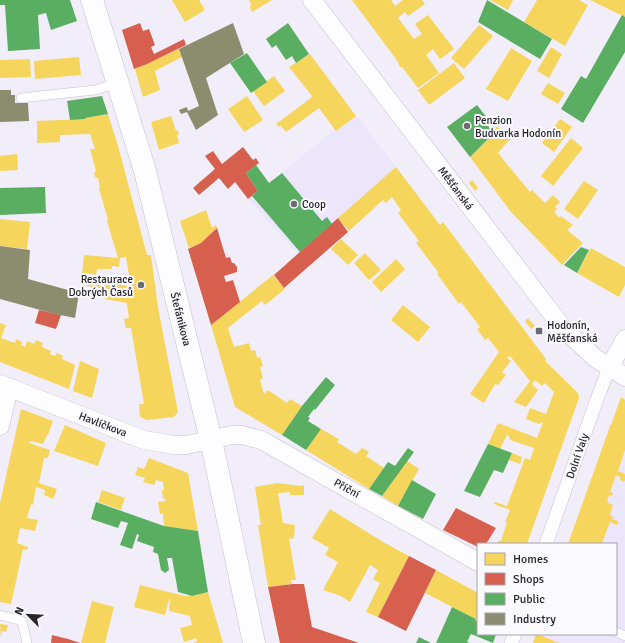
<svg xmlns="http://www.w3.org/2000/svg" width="625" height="643" font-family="Signika,sans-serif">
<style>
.built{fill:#ebe6fc}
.homes{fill:#f6d55c;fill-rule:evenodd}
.shops{fill:#d6604d}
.public{fill:#5aae61}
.industry{fill:#8c8c6e}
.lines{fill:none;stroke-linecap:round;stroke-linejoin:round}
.service-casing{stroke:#c3c1cb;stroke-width:10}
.pedestrian-casing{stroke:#c3c1cb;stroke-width:14}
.minor-casing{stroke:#c3c1cb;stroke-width:19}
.secondary-casing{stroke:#c3c1cb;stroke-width:23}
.service{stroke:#fdfcfe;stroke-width:9}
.pedestrian{stroke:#fdfcfe;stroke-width:13}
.minor{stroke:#fdfcfe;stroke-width:18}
.secondary{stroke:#fdfcfe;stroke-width:22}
.poi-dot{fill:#6c6b73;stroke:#faf9fe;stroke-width:1.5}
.labels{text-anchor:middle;stroke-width:4;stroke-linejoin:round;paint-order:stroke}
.poi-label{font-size:11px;fill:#25242b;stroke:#faf9fe;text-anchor:start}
.street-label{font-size:11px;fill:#25242b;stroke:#faf9fe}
</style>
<rect width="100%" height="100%" fill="#f1eefa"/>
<g class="built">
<polygon points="355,114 396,167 298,254 248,199"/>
<polygon points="621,397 625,400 625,643 533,643 537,634 616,634 616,544 569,544"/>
</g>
<g class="homes">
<polygon points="172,0 199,0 205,10 185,22"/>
<polygon points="249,0 272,0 252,12 250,8 251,4"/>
<polygon points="352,0 391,0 395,6 403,0 422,0 425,4 408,16 405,12 398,18 414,39 422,34 415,24 428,15 454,49 440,59 433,49 426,55 439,73 418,88 402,67 400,67 397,60 395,60 396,59"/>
<polygon points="490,0 513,0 508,10"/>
<polygon points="537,0 579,0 588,5 565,46 524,22"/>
<polygon points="590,0 625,0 625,17"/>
<polygon points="479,25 493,36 464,69 451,58"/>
<polygon points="551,47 562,54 549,78 537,71"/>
<polygon points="511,48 532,61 508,101 486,89"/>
<polygon points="179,49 182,57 155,71 160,90 143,97 135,69"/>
<polygon points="310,54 356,116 336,131 319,108 286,132 281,126 279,127 276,124 311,98 312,96 289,67"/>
<polygon points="79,57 81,75 35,79 34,61"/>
<polygon points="30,59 31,77 0,78 0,60"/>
<polygon points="454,63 465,78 429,105 418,90"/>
<polygon points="274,76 285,91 264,106 253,91"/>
<polygon points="548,83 565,93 558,104 541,94"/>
<polygon points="247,96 263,120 244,132 228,109"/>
<path d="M 108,114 L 118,146 L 147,255 L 151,255 L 158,307 L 178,412 L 174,417 L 147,420 L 140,417 L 139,404 L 144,404 L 131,328 L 126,328 L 124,319 L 129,318 L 127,303 L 105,299 L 107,291 L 81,284 L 84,255 L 118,258 L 107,221 L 108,220 L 99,188 L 100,188 L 98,178 L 95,177 L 94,173 L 96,171 L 90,149 L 95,149 L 90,134 L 60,135 L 60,142 L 37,143 L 37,121 L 85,119 L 85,118 ZM 126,257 L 131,287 L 98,279 L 90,275 L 88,282 L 85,279 L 86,273 L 96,275 L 97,269 L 112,269 L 112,266 L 119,267 L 120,258 Z"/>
<polygon points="171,116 176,131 178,130 179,134 177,135 179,143 159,150 151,122"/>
<polygon points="560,119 572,127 554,152 542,143"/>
<polygon points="497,126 510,139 498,153 530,192 532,190 545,203 553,195 560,202 555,207 557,209 554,212 560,218 561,216 573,225 567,230 583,243 562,265 511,212 470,157 492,135"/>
<polygon points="571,138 583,148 553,186 541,176"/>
<polygon points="17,154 18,170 0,171 0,156"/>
<polygon points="396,167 440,225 443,222 522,327 546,359 545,361 578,393 579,398 527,544 497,544 499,540 501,541 507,522 505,522 510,510 494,504 495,502 507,506 525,458 530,460 534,448 510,440 509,436 507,435 500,449 488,444 498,423 537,438 543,422 539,424 526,419 530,408 546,414 554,392 545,383 542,386 535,380 532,384 538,390 526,407 514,402 530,381 510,356 507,358 511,361 502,372 506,375 498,385 495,384 484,403 470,394 499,352 488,338 485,340 477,329 480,327 461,302 459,304 437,274 438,272 416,243 419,241 398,213 401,210 392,197 386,203 383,200 349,231 338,218"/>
<polygon points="472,180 478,188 475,191 469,183"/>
<polygon points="584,181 598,190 578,219 564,209"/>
<polygon points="206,210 212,228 216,225 217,228 201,243 189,248 180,221"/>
<polygon points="0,219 30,222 27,249 0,246"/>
<polygon points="341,239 358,255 348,265 331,249"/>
<polygon points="591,248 625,267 625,285 619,297 577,273"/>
<polygon points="365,253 381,270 369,280 354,263"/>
<polygon points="396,259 405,269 381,292 372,282"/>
<polygon points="273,275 285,289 265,305 262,301 228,328 234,347 249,343 251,351 255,350 257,358 260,357 263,366 260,367 263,378 260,380 264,394 268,390 287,403 290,399 302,406 282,435 235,407 211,325"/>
<polygon points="403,305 430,327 418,342 391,320"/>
<polygon points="528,318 535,326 531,329 525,321"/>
<polygon points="0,323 6,325 1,338 15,343 16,339 22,342 21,345 25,347 27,341 34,344 36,340 43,343 42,347 51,351 50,354 55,356 57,353 63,356 62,359 75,365 69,389 0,362"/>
<polygon points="80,361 99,369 92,398 73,391"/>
<polygon points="621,397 625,400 625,450 618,471 625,474 625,480 624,482 620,480 620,477 616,475 610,492 613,493 612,496 609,495 607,502 613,505 610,515 613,517 612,519 618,521 617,525 610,522 602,543 605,544 568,544 609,429 610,425 611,425"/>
<polygon points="21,409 53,421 48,435 47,435 43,444 30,441 29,443 50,450 48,458 44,458 39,483 57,489 53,499 44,495 45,490 36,487 33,505 31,504 27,518 38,520 35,531 20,528 17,543 28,547 27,550 23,549 11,604 0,602 0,503"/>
<polygon points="65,425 106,443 98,466 54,451"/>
<polygon points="321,429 339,439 337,442 356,454 362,448 369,452 366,456 384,468 369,489 306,450"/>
<polygon points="512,453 522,457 520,464 509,460"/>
<polygon points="149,458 188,473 198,531 164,526 163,514 160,514 158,502 165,501 165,498 163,499 162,490 164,490 163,482 156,480 154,485 143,482 145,478 135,475 138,467 144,469"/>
<polygon points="407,461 419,469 398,506 382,496"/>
<polygon points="277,483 302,486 304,485 304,495 290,495 290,492 278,493 283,523 295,525 294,538 289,539 296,580 291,580 292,584 268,587 258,525 261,525 255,487"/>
<polygon points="102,490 125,498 121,510 98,502"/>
<polygon points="330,509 383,542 409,556 378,617 366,612 380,583 373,579 378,570 370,565 350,602 341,596 323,590 338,562 325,555 329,548 312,538"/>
<polygon points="436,570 478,593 478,622 475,620 476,619 425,593"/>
<polygon points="140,585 185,596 192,596 208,592 223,643 193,643 197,641 196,638 184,642 180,628 192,625 190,616 169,611 170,596 165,615 134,607"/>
<polygon points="92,601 114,607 105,643 81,643"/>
<polygon points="0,624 8,625 6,632 2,631 1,639"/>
<polygon points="536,634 537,634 559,643 533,643"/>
</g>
<g class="shops">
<polygon points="140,23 143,31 149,29 155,45 151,47 154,54 184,39 186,45 147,64 134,69 122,30"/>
<polygon points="243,147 253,160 256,158 259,163 246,173 258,191 248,199 235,182 228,189 219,178 199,195 193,188 215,169 205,156 213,151 222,164"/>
<polygon points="338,218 348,232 284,288 274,275"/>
<polygon points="217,228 226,258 230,257 232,263 234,263 237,267 237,272 224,276 226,282 233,280 240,302 211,325 188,249 201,243"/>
<polygon points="39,310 61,315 56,329 35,323"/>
<polygon points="456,508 496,528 486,544 478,544 478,547 443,530"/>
<polygon points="409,556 436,570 406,631 378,617"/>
<polygon points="293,584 304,584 312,627 359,643 280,643 268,587"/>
<polygon points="52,635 68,639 80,643 51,643"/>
</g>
<g class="public">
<polygon points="0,0 70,0 77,21 51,30 46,13 38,15 40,49 8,51 5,5 0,5"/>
<polygon points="487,0 552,39 540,59 478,22"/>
<polygon points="622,15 625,17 625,52 583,123 561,109 581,76 586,79"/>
<polygon points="288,23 309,54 296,63 292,56 286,60 276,45 272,48 266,39"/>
<polygon points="247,53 267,82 251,93 230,63"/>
<polygon points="102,96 108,114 85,118 85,119 70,120 67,101"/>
<polygon points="477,105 488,119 485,121 493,133 492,135 470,157 447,127"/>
<polygon points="256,165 269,183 282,173 322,221 327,217 332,224 300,252 252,196 258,191 246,173"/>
<polygon points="45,187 46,213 0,215 0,188"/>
<polygon points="581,247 589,250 577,273 564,265"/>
<polygon points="326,377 335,385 315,410 314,409 308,417 310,418 308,421 321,429 306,450 282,435 302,406"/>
<polygon points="488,444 512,453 503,473 494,470 480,497 464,491"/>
<polygon points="408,448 414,452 382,496 369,489 388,462 395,466"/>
<polygon points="412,480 436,494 423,519 398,506"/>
<polygon points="96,502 164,526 198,531 208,592 192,596 178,592 172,558 167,558 169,570 165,573 161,570 158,554 153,552 154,547 137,541 139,535 137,534 132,549 120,545 128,523 121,521 118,528 91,519"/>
<polygon points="452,607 476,619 475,620 478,622 478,634 496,634 493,643 471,634 467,642 470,643 436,643"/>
<polygon points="419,637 431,643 416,643"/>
</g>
<g class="industry">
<polygon points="233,23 244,54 206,78 218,115 196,130 187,112 181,114 179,110 187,107 188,111 199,106 179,49"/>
<polygon points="0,90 11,90 11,95 15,95 15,103 28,103 29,121 0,122"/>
<polygon points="0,246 30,250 28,279 79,293 75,318 55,314 0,299"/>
</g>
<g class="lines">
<g class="service-casing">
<g id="service">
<polyline points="21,98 95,90 118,83"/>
<polyline points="0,615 22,621 27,643"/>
<polyline points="616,632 625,636"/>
</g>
</g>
<g class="pedestrian-casing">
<g id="pedestrian">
<polyline points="546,544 597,399 609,368"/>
<polyline points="511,643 515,634"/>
</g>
</g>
<g class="minor-casing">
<g id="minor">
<polyline points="312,0 563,328 595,358 625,377"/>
<polyline points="609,368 625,339"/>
<polyline points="0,384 144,440 174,445 186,445 232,435 242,435 261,440 478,562"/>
<polyline points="0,426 9,387"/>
</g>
</g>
<g class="secondary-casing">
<polyline id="secondary" points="92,0 145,171 211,440 254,643"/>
</g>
<use href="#service" class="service"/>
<use href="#pedestrian" class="pedestrian"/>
<use href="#minor" class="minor"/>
<use href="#secondary" class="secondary"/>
</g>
<g class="poi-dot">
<circle cx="467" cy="126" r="4"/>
<circle cx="294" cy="204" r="4"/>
<circle cx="141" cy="285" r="4"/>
<rect x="535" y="327" width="8" height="8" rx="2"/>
</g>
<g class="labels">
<g class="poi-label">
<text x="475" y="124">Penzion<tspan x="475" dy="13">Budvarka Hodonín</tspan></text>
<text x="302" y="208">Coop</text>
<text x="133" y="283" text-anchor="end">Restaurace<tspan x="133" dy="13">Dobrých Časů</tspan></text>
<text x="547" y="329">Hodonín,<tspan x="547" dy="13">Měšťanská</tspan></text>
</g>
<g class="street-label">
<text transform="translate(456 188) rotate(53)" y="4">Měšťanská</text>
<text transform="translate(181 319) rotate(76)" y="4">Štefánikova</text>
<text transform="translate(103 424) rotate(21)" y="4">Havlíčkova</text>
<text transform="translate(577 456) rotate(-71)" y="4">Dolní Valy</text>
<text transform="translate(347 488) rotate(29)" y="4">Příční</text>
</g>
</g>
<rect x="477" y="543" width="140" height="92" fill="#faf9fe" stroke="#a5a4aa"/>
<rect x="485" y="553" width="20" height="12" fill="#f6d55c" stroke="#a5a4aa"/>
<text x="513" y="563" font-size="12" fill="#25242b">Homes</text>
<rect x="485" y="573" width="20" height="12" fill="#d6604d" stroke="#a5a4aa"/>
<text x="513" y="583" font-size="12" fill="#25242b">Shops</text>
<rect x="485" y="593" width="20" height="12" fill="#5aae61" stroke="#a5a4aa"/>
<text x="513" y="603" font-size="12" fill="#25242b">Public</text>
<rect x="485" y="613" width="20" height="12" fill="#8c8c6e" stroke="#a5a4aa"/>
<text x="513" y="623" font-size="12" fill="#25242b">Industry</text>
<g transform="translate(28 615) rotate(294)" stroke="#faf9fe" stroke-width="3" paint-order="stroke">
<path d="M0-3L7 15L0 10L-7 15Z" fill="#25242b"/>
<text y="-6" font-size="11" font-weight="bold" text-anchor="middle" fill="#25242b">N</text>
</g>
</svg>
